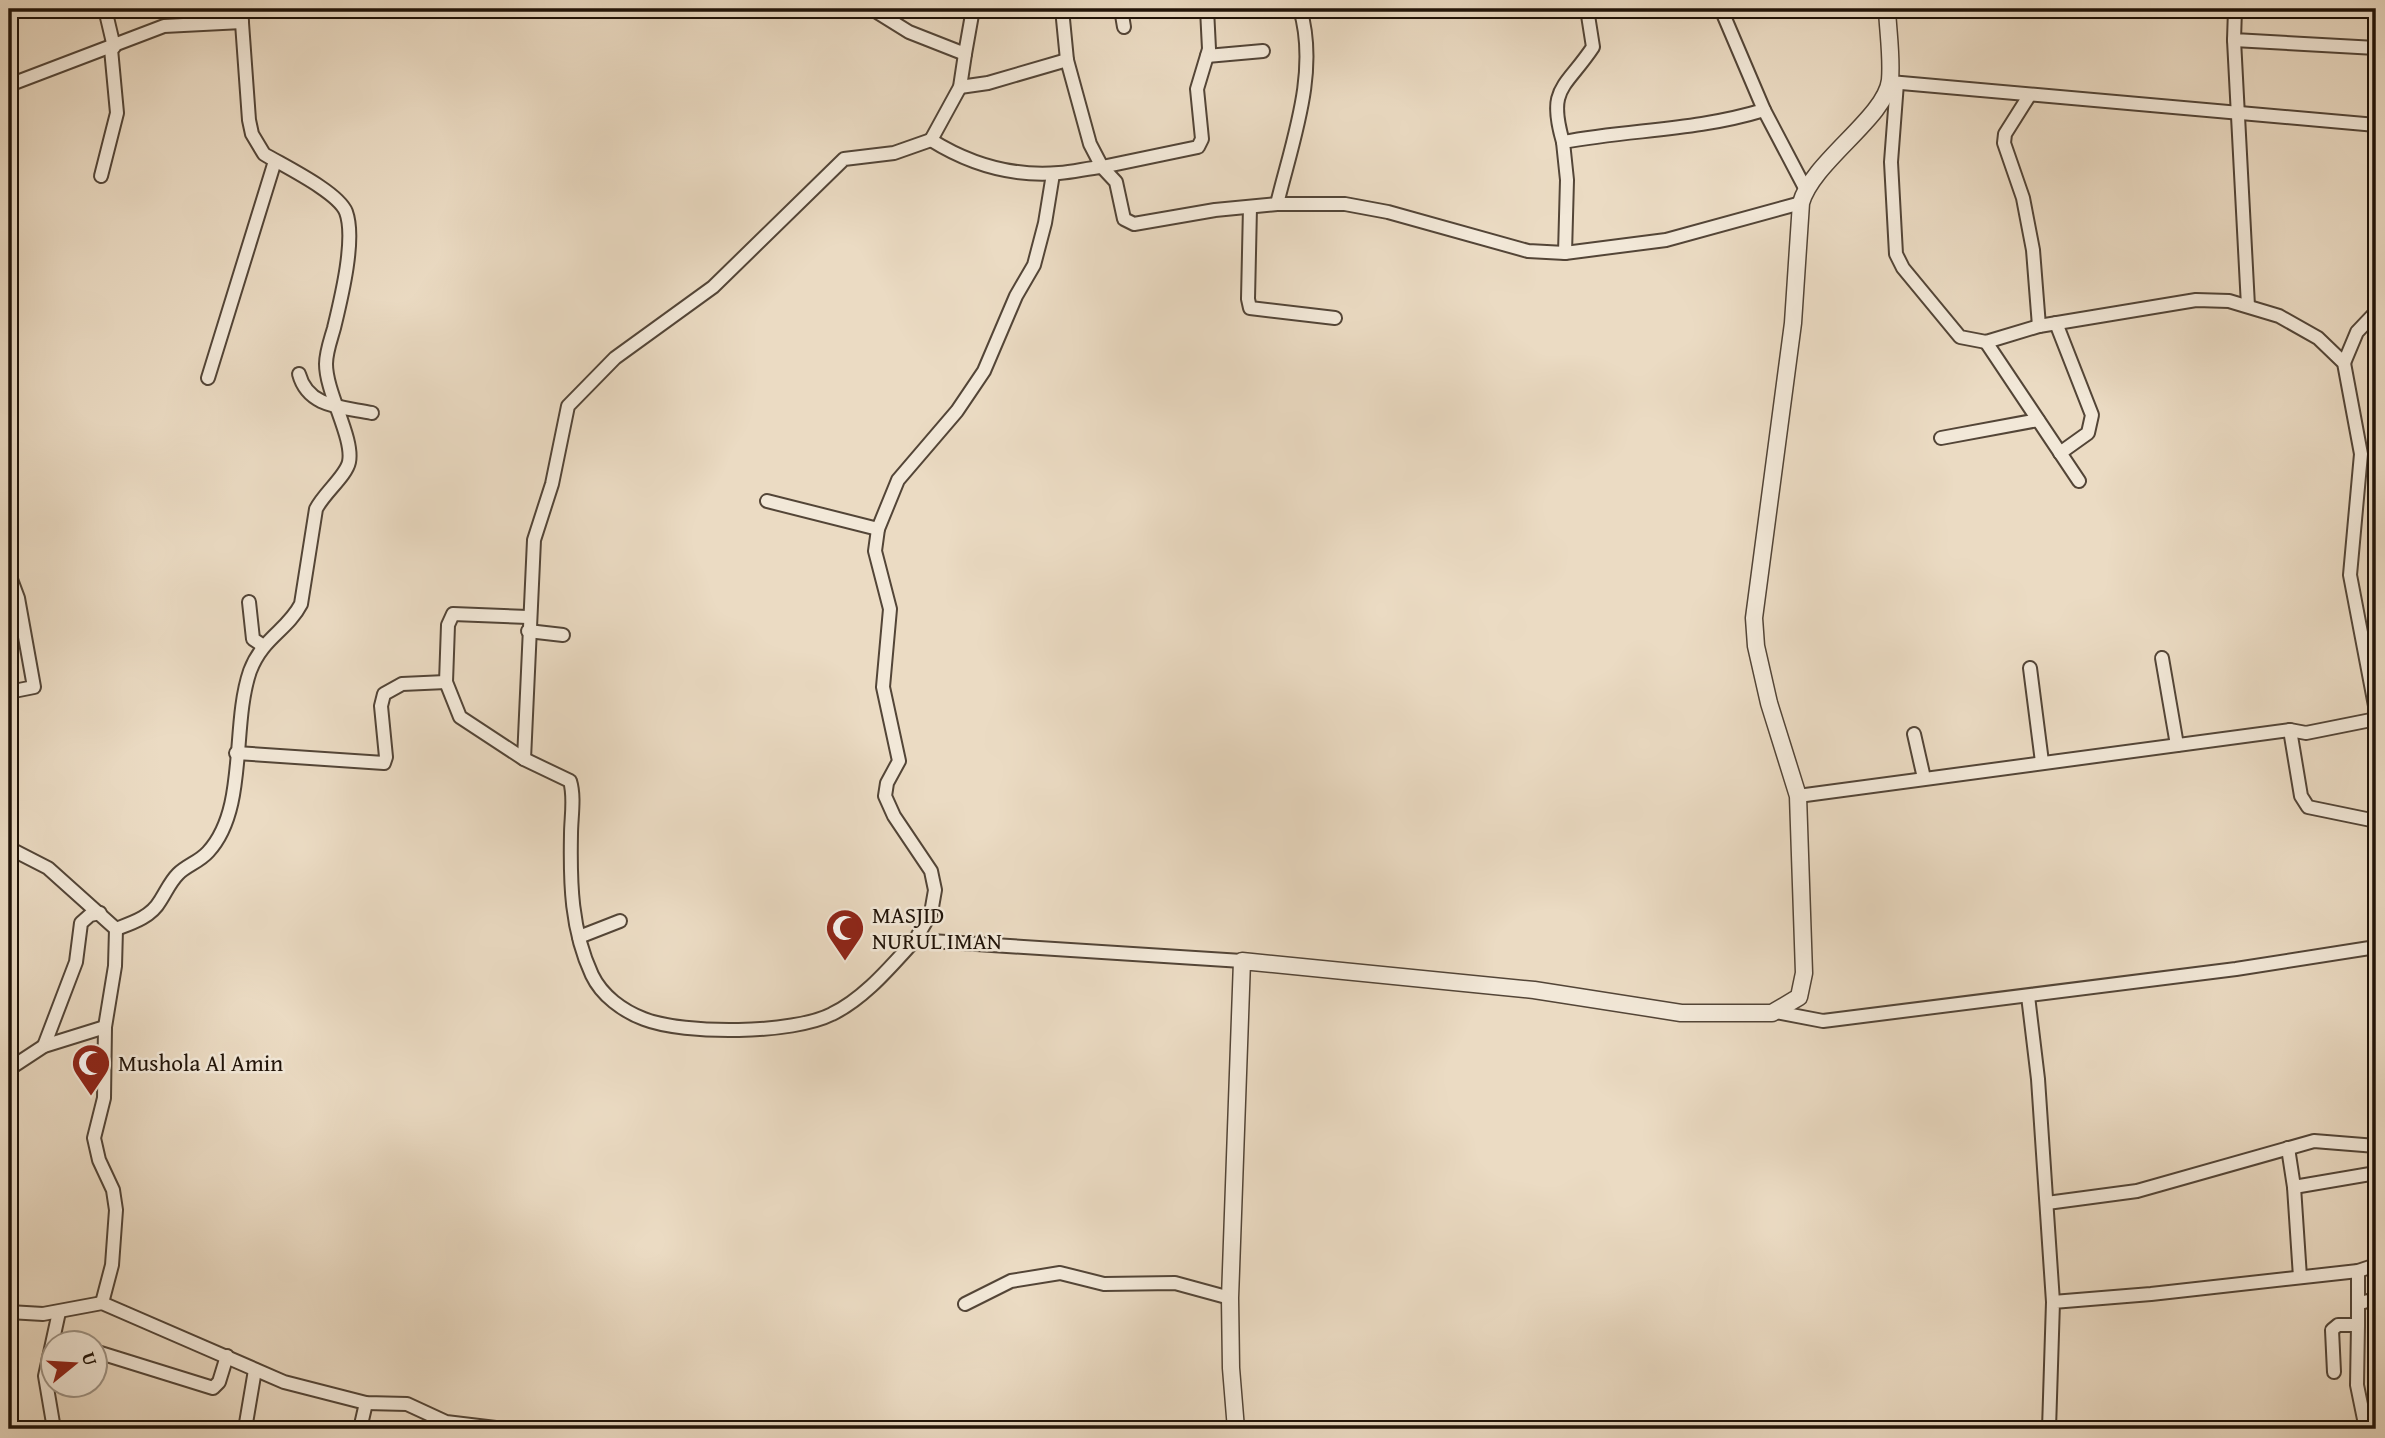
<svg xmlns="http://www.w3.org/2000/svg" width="2385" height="1438" font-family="'Gentium Book Plus',serif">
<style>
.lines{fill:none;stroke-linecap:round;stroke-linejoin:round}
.minor-casing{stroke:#534537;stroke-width:16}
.tertiary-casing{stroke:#534537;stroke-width:19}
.minor{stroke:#f2e8d8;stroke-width:12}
.tertiary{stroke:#f2e8d8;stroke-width:16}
.labels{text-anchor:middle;stroke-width:5;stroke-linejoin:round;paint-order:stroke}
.poi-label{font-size:23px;fill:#201308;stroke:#f2e8d8;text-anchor:start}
</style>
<rect width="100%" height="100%" fill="#ebdbc3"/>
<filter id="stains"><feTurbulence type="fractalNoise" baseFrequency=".00286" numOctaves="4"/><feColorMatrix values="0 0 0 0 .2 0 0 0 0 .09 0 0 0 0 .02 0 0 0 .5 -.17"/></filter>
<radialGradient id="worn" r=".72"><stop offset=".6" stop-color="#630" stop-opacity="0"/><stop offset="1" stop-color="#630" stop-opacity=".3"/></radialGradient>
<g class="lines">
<g class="minor-casing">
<g id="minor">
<polyline points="105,9 114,47"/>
<polyline points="872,9 909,32 965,54 973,9"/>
<polyline points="1062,9 1067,60"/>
<polyline points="1121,9 1124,27"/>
<polyline points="2235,9 2234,40 2376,48"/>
<polyline points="2234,40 2248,306"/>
<path d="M 965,54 L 960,87 L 931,140 C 971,165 1012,177 1059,173 C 1074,172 1088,168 1102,167 L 1116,182 L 1124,219 L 1134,224 L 1215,210 L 1277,204 L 1345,204 L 1388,212 L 1528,251 L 1565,253 L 1666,240 L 1801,203"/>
<polyline points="1207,56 1263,51"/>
<polyline points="1890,82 2376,125"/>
<polyline points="1897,83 1891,162 1896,254 1903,268 1960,337 1986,342 2039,326 2196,300 2229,301 2279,316 2318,338 2344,363 2361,454 2350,575 2376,711"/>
<polyline points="9,85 164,26 242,22"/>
<polyline points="960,87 988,83 1067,60 1090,144 1102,167 1198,147 1202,139 1197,89 1209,49 1207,9"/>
<polyline points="2029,96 2005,134 2004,143 2023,198 2033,250 2039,326"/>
<polyline points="1764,110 1805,188"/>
<path d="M 1563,142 C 1547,87 1565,89 1593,47 L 1587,9"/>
<polyline points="1053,174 1045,223 1034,265 1016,296 984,371 957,411 898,480 878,529 875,551 890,609 883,687 899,761 887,783 885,796 894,816 931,871 935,890 931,913 915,940 1242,961"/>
<polyline points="101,176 117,113 111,49"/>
<path d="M 1277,204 C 1292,142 1319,72 1300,9"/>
<polyline points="1250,207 1248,299 1250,308 1335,318"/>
<path d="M 1565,253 L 1567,180 L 1563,142 C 1633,129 1695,131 1764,110 L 1721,9"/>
<polyline points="2056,323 2092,415 2088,433 2060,453"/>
<polyline points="1986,342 2079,481"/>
<polyline points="2344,363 2357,332 2376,312"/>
<path d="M 299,374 C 308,408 343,407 372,413"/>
<polyline points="208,378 275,161"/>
<polyline points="1941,438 2038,420"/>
<polyline points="767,501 878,529"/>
<polyline points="9,574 18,598 34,687 9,692"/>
<polyline points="249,602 253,639 262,645"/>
<path d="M 528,617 L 453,614 L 448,625 L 446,682 L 460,717 L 524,759 L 570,781 C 575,797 571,818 571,834 C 570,883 571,930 592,975 C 602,996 623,1011 644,1019 C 685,1035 793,1034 832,1014 C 865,998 891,966 915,940"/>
<polyline points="528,631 563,635"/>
<polyline points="2162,658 2177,745"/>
<polyline points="2030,668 2042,762"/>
<polyline points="2290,730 2306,733 2376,719"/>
<polyline points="1914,734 1924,778"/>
<polyline points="236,753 384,763 386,757 381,706 384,694 402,684 446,682"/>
<polyline points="524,759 534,540 552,484 568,406 615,358 713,287 844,159 894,153 931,140"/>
<polyline points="1798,796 2290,730 2301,796 2308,807 2376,821"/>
<polyline points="9,848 48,868 116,929 115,966 105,1027 104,1098 94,1138 99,1160 113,1190 116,1210 112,1265 102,1303"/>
<path d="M 116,929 C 132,923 151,917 160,901 C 166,892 170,882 178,874 C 187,865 199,862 208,852 C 248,809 231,726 250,671 C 263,637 287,631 301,604 L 316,509 C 324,493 346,476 349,462 C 354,438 326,393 326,364 C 326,352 331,339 334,328 C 341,299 356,239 346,212 C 338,192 284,166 264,154 L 252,134 L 249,120 L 241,9"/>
<polyline points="579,937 620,921"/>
<polyline points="2028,996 2038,1079 2053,1302"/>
<polyline points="1776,1012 1823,1021 2236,969 2376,947"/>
<polyline points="44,1046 76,962 81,923 90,915 100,913"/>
<polyline points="9,1069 44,1046 105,1027"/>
<polyline points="2288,1148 2294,1187 2300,1277"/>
<polyline points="2294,1187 2376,1173"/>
<polyline points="2047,1203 2137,1191 2314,1141 2376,1146"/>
<polyline points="2360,1303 2376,1299"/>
<polyline points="965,1304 1011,1281 1060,1273 1104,1284 1175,1283 1230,1298"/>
<polyline points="9,1312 43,1314 102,1303 284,1382 366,1403 407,1404 446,1422 504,1429"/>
<polyline points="2358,1325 2357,1385 2366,1429"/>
<polyline points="54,1338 71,1344"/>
<polyline points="94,1351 213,1388 219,1382 227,1356"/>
<polyline points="2334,1372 2332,1330 2338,1325 2358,1325 2358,1271"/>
<polyline points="54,1429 45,1376 59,1312"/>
<polyline points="245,1429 255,1370"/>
<polyline points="360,1429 366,1403"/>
<polyline points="2049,1429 2053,1302 2151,1294 2358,1271 2376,1265"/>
</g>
</g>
<g class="tertiary-casing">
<path id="tertiary" d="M 1236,1429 L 1231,1368 L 1230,1298 L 1242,961 L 1534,990 L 1681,1013 L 1772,1013 L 1799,997 L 1804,973 L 1798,796 L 1769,703 L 1756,646 L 1754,618 L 1793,323 L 1801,203 C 1812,162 1886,117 1890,80 C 1892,57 1888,32 1887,9"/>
</g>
<use href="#minor" class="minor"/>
<use href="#tertiary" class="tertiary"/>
</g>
<defs>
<g id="mosque-pin" transform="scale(2.0125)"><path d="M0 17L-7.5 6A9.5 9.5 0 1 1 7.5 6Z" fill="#8f2418" stroke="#f2e8d8"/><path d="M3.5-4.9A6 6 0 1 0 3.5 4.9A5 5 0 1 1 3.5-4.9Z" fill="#fff"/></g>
</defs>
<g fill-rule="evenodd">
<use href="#mosque-pin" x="845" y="928"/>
<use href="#mosque-pin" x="91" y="1063"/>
</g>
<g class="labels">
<g class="poi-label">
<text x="872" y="923">MASJID<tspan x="872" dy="26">NURUL IMAN</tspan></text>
<text x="118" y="1071">Mushola Al Amin</text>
</g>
</g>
<rect width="2385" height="1438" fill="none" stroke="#ebdbc3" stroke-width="35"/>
<rect x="10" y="10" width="2364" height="1417" fill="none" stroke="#201308" stroke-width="3.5"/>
<rect x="18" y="18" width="2350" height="1403" fill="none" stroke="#201308" stroke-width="2"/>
<g transform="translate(74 1364) rotate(72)"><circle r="33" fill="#f2e8d8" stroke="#9e9385" stroke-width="2"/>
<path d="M0-5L12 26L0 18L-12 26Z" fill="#8f2418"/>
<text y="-10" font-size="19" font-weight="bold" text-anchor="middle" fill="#201308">U</text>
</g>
<rect width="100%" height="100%" filter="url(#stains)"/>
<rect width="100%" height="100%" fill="url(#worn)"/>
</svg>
